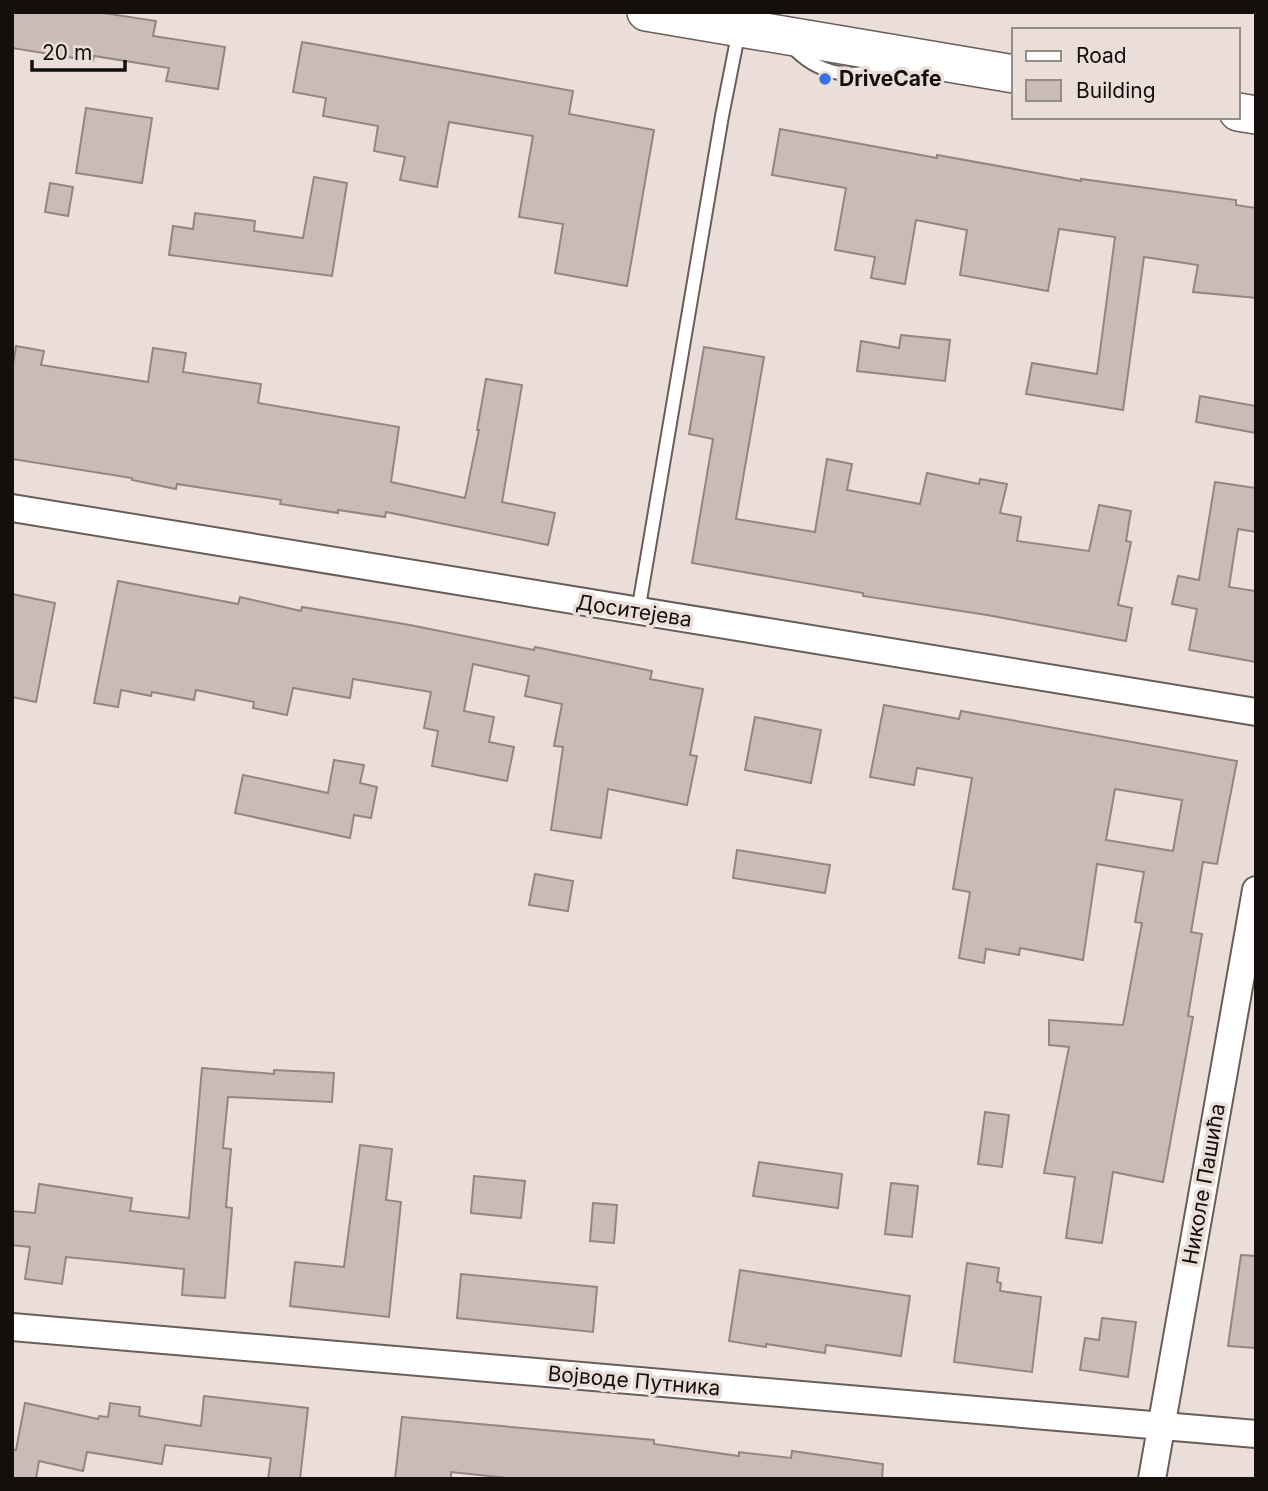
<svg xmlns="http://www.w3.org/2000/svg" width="1268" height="1491" font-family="Inter,sans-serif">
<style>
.building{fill:#c9bcb6;stroke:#938681;stroke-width:2;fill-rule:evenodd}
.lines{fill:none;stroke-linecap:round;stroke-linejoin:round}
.lane-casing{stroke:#695d58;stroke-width:16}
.street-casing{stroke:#695d58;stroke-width:30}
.secondary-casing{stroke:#695d58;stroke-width:40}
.lane{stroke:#fff;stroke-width:12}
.street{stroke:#fff;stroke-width:26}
.secondary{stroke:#fff;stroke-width:37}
.poi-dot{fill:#3871e0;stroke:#ebded8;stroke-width:2.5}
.labels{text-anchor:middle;stroke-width:7;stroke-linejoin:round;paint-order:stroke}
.poi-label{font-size:21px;font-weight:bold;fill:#140f0d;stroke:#ebded8;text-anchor:start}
.street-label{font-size:21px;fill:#140f0d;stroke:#ebded8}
</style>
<rect width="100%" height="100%" fill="#ebded8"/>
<g class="building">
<polygon points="12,12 97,12 156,21 153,36 225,47 218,89 166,81 169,68 94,56 93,61 12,48"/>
<polygon points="302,42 573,91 569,114 654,130 627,286 555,273 563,224 519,217 533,136 449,122 437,187 400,180 405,157 374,151 378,126 323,116 326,98 293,92"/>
<polygon points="86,108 152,118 142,183 76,173"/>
<polygon points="780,129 937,158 937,155 1081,181 1081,179 1236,200 1236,205 1256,208 1256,298 1193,292 1198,265 1144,257 1123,410 1026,394 1032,363 1097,374 1115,237 1059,229 1048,291 960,275 967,230 916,220 905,284 871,278 875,257 835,250 846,188 772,175"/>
<polygon points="314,177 347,183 332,276 169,255 173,226 193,229 195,213 255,221 254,231 303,238"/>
<polygon points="50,183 73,187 68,216 45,212"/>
<polygon points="901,335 950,340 945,381 857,371 861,341 899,348"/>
<polygon points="16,346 44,351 41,365 148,382 153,348 186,353 183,372 261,384 258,403 399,427 391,482 465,498 479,430 477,430 486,379 522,385 502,502 555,513 548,545 386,512 385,517 338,510 338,513 280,504 281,500 177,484 176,489 132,480 132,478 12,459 12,371"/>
<polygon points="704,347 764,357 736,519 815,532 827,459 852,464 847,490 920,504 927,473 979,484 980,479 1007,484 1000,513 1021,517 1017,541 1089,551 1099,505 1131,511 1126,541 1131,542 1118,605 1132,608 1126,641 987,615 863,596 863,593 692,563 713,439 689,434"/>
<polygon points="1200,396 1256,406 1256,433 1196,422"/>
<polygon points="1215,482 1256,488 1256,532 1238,529 1229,587 1256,591 1256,662 1189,650 1197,609 1172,604 1178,576 1199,580"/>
<polygon points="118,581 238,604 240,597 301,611 302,607 410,625 534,650 535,647 652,671 650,679 703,689 690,755 697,756 687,805 608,789 601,838 551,830 563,747 554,746 562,704 525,696 529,676 473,664 464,711 494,717 489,742 514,747 507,781 432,766 438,731 424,728 431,692 353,679 350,698 293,688 287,715 253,708 254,702 196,690 194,700 152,692 151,696 121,690 118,707 94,703"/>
<polygon points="12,594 55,603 36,702 12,697"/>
<path d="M 884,705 L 959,719 L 961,711 L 1237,761 L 1217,864 L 1203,862 L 1191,932 L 1202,934 L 1188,1016 L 1193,1017 L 1163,1182 L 1113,1172 L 1102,1243 L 1066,1238 L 1075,1177 L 1044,1173 L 1069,1047 L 1049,1045 L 1049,1020 L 1123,1025 L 1142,923 L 1135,922 L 1144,872 L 1097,864 L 1083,960 L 1020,948 L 1019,955 L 986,949 L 984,963 L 959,958 L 970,892 L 953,889 L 972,778 L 917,768 L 914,785 L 870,777 ZM 1115,789 L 1182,800 L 1173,851 L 1106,840 Z"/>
<polygon points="755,717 821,730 811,783 745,770"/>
<polygon points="334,760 364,765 360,783 377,787 371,818 354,815 350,838 235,813 243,775 328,793"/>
<polygon points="737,850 830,865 825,893 733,878"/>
<polygon points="535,874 573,881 568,911 529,905"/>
<polygon points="202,1068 274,1074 274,1070 334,1073 332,1102 228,1097 223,1148 231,1149 226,1207 232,1208 225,1298 182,1295 184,1269 117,1262 66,1257 62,1284 25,1279 30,1247 12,1245 12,1211 35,1213 39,1184 132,1198 130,1211 189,1218"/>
<polygon points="985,1112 1009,1115 1002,1167 978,1164"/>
<polygon points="360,1145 392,1149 386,1200 401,1202 389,1317 290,1306 295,1262 344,1267"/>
<polygon points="759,1162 842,1174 838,1208 753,1196"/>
<polygon points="474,1176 525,1181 521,1218 471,1213"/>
<polygon points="891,1183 918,1186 912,1237 885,1234"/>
<polygon points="593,1203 617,1205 614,1243 590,1241"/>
<polygon points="1241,1255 1256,1256 1256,1348 1228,1346"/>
<polygon points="967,1263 999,1268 997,1282 1001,1283 1000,1291 1041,1297 1032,1372 954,1362"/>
<polygon points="740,1270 910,1296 901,1356 826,1345 825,1353 766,1344 766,1347 729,1341"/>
<polygon points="461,1274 597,1287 593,1332 457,1318"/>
<polygon points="1102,1318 1136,1322 1128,1377 1080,1370 1085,1338 1099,1340"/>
<polygon points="204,1396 308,1408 300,1479 268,1479 271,1458 165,1445 162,1464 87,1452 83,1471 39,1461 36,1479 12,1479 12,1450 16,1450 25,1403 98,1419 99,1416 108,1417 110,1403 140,1407 139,1416 201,1426"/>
<polygon points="402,1417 654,1440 654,1444 739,1456 739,1452 791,1458 792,1451 883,1464 882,1479 518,1479 451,1472 451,1479 395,1479"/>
</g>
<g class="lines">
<g class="lane-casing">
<g id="lane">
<path d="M 791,45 C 815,73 855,84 887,63"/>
<polyline points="638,612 722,116 739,30"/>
</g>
</g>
<g class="street-casing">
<g id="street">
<polyline points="12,508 1256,712"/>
<polyline points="12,1327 1256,1434"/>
<polyline points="1152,1479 1256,890"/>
</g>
</g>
<g class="secondary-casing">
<g id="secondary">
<polyline points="646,12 1014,74"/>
<polyline points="1238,112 1256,115"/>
</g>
</g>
<use href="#lane" class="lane"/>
<use href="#street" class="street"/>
<use href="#secondary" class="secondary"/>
</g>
<circle class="poi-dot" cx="825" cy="79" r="7"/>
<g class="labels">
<g class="poi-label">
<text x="839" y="86">DriveCafe</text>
</g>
<g class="street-label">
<text transform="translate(634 611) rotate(9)" y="7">Доситејева</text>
<text transform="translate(1204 1184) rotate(-80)" y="7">Николе Пашића</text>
<text transform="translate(634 1381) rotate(5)" y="7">Војводе Путника</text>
</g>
</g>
<rect width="1268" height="1491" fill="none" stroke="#140f0d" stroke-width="28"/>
<rect x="1012" y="28" width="228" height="91" fill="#ebded8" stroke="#958b87" stroke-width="2"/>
<rect x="1026" y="51" width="35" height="10" fill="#ffffff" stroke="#958b87" stroke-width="2"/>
<text x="1076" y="63" font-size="21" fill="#140f0d">Road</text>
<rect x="1026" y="80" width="35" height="21" fill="#c9bcb6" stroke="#958b87" stroke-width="2"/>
<text x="1076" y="98" font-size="21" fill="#140f0d">Building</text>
<path d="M32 60v10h93v-10" fill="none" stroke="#140f0d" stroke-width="3.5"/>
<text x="42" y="60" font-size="21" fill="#140f0d" stroke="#ebded8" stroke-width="5" paint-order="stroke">20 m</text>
</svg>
